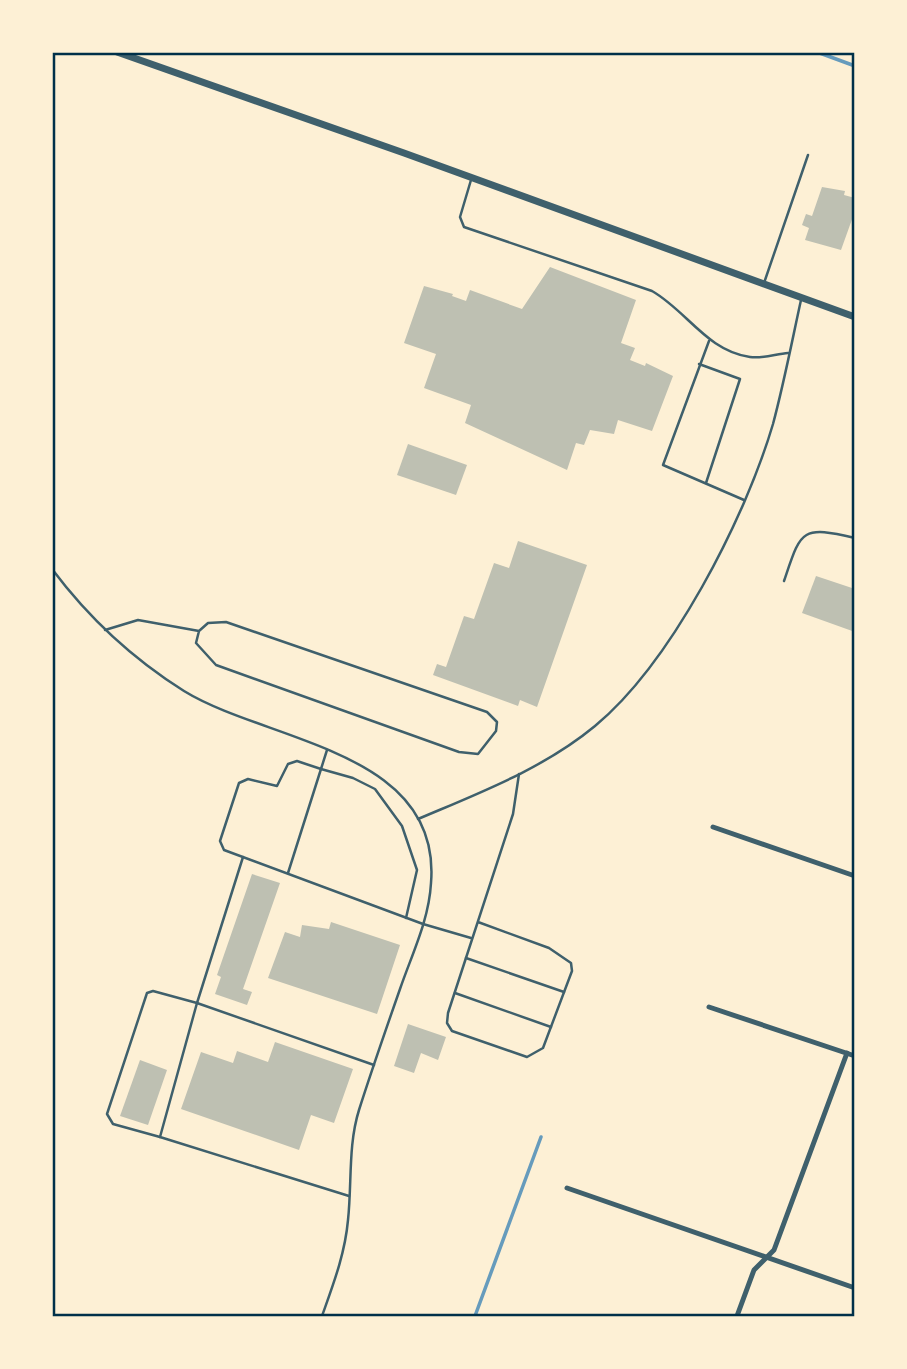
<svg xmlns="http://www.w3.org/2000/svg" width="907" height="1369" font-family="'IBM Plex Sans',sans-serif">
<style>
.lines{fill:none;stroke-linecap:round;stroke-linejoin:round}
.stream{stroke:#669bbc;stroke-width:3.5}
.building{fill:#bec0b2}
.service{stroke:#3f606c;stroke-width:2.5}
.minor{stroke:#3f606c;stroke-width:5}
.tertiary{stroke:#3f606c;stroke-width:7}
.neatline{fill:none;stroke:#003049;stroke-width:2.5}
</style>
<rect width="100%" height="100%" fill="#fdf0d5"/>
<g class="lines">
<g class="stream">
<polyline points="817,52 855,66"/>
<polyline points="475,1316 541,1137"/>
</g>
</g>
<g class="building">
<polygon points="822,187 845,191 844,195 855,198 855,211 841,250 805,240 809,228 802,225 806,214 812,216"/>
<polygon points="550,267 636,300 621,343 635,348 630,360 645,366 646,363 673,376 652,431 618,420 614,434 590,430 584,445 576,443 567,470 465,423 471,405 424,388 436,354 404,343 424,286 453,294 452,296 466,301 470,290 522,309"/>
<polygon points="408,444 467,465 456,495 397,475"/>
<polygon points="518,541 587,565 537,707 520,700 518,706 433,675 437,664 446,667 464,616 474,619 494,563 509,568"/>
<polygon points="816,576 855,589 855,632 802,613"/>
<polygon points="252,874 280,883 243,989 252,992 247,1005 215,994 221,977 217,975"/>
<polygon points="331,922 400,945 377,1014 268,978 285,932 300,937 302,925 329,929"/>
<polygon points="408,1024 446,1037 438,1060 421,1053 414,1073 394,1066"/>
<polygon points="275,1042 353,1069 334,1123 311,1115 299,1150 181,1109 201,1052 233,1063 237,1051 268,1062"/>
<polygon points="140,1060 167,1070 148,1125 120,1116"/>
</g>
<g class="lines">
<g class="service">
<path d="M 471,180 L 460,217 L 464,227 L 652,291 C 687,311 707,351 750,357 C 762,359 776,354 788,353"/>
<polyline points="764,283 808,155"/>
<polyline points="709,341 663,465 744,500"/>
<polyline points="699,364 740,379 706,483"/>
<path d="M 52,569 C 88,617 133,659 184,691 C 267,742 442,750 431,883 C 429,920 412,954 400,989 C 386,1029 372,1069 359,1110 C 348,1145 352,1183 348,1220 C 345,1254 333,1285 322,1316"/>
<path d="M 784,581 C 801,531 800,525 855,538"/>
<polyline points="105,630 138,620 199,631 208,623 226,622 487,712 497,722 496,731 478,754 459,752 216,665 196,643 199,631"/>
<polyline points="327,750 321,769 297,761 288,764 277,786 248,779 239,783 220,841 224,850 423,924 471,938"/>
<path d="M 418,819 C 479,793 543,769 595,726 C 671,663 745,519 773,424 C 784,383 792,341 801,300"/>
<polyline points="243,857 197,1003 160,1137 349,1196"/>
<polyline points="288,873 321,769 353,778 375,789 402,826 417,870 406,918"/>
<polyline points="478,922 549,948 571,963 572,971 543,1048 527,1057 452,1031 447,1023 448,1013 513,814 519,774"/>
<polyline points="466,958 564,992"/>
<polyline points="455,993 551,1027"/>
<polyline points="160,1137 113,1124 107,1114 147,993 153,991 197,1003 374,1065"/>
</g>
<g class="minor">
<polyline points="713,827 855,876"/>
<polyline points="709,1007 855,1056"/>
<polyline points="567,1188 855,1288"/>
<polyline points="737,1316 754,1270 774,1250 847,1053"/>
</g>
<polyline class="tertiary" points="117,52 404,153 855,317"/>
</g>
<rect width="907" height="1369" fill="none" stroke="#fdf0d5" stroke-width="108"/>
<rect x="54" y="54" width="799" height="1261" class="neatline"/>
</svg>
